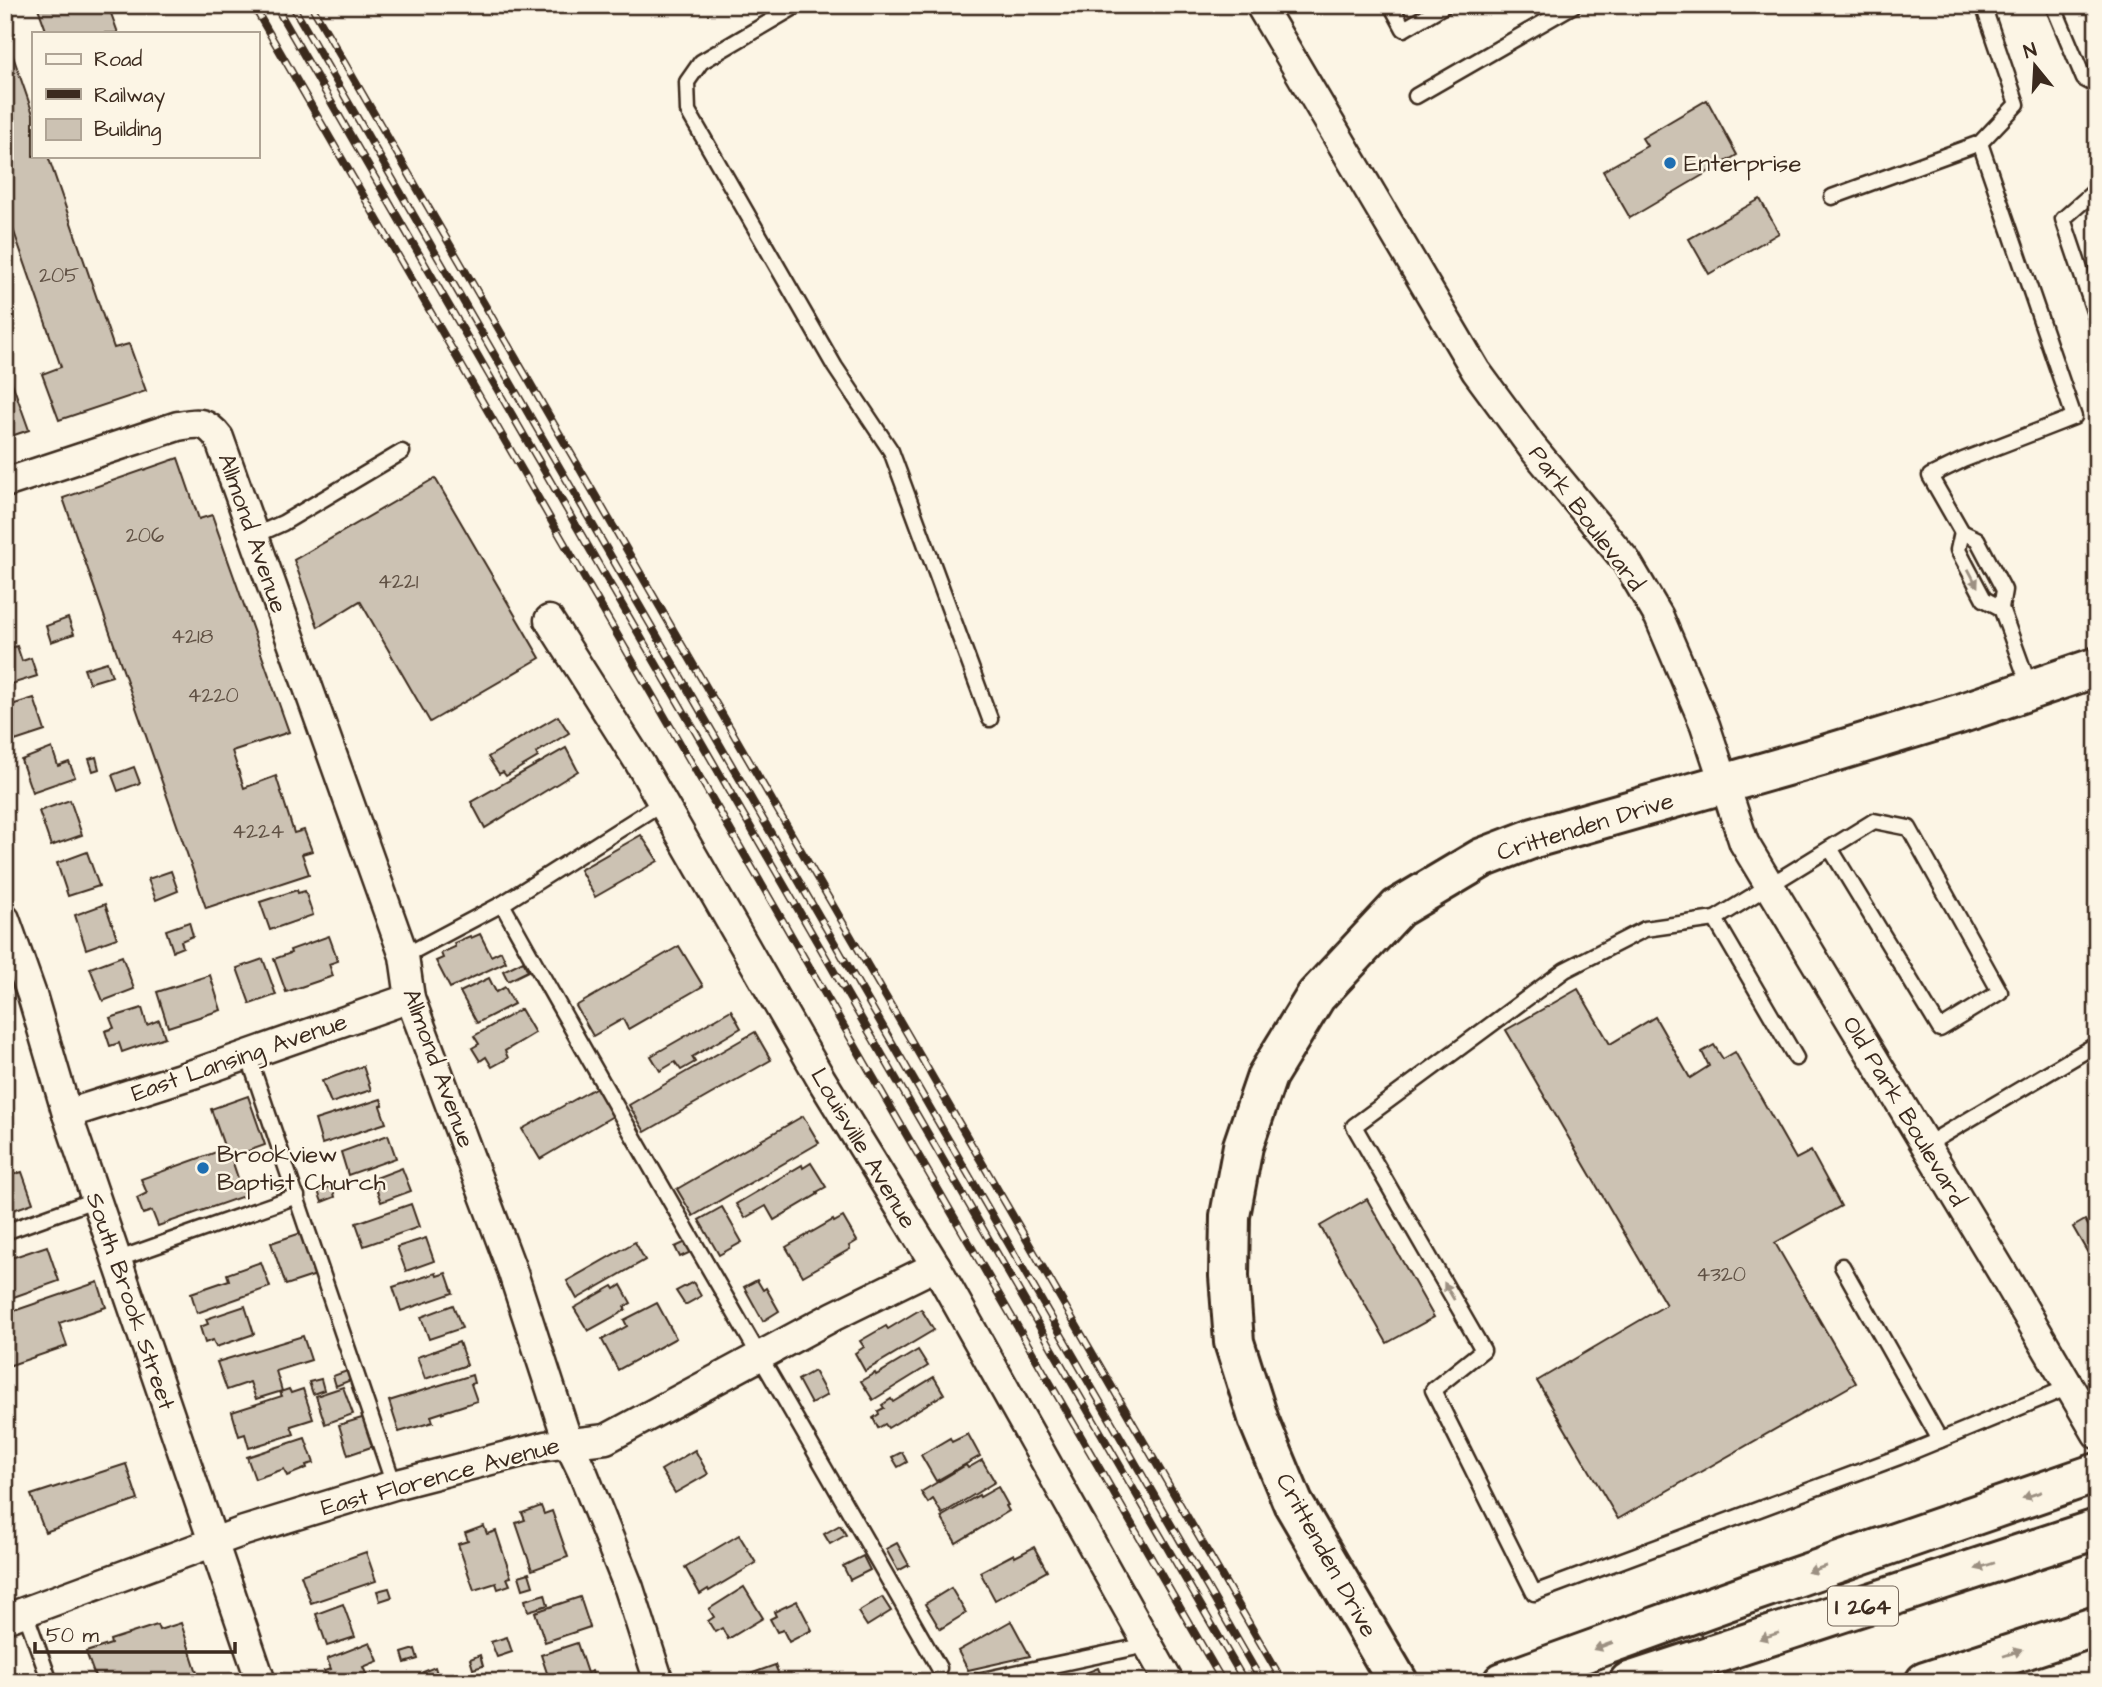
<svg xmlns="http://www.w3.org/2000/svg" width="2102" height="1687" font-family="'Architects Daughter',sans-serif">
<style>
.building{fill:#ccc2b3;stroke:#3b2a1e;stroke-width:2}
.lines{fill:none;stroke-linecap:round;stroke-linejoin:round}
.service-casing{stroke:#3b2a1e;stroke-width:19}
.minor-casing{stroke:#3b2a1e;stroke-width:33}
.secondary-casing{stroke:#3b2a1e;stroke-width:44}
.motorway-casing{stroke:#3b2a1e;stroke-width:44}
.service{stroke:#fcf5e5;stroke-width:14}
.minor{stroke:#fcf5e5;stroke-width:28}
.secondary{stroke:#fcf5e5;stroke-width:38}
.motorway{stroke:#fcf5e5;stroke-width:38}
.rail-casing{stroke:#3b2a1e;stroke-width:8}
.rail{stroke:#fcf5e5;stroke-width:5;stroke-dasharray:16;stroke-linecap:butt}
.oneway{fill:#9c9082}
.poi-dot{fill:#1f6fb2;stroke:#fcf5e5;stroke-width:2.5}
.labels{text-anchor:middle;stroke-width:5;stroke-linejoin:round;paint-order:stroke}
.number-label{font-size:21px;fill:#5f5043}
.shield{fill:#fcf5e5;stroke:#75675a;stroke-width:2}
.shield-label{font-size:23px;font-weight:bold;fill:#3b2a1e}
.poi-label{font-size:24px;fill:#3b2a1e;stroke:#fcf5e5;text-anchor:start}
.street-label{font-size:24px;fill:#3b2a1e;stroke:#fcf5e5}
</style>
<rect width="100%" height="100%" fill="#fcf5e5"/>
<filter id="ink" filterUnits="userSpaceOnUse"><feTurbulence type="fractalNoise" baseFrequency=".0143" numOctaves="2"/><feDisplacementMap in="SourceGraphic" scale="14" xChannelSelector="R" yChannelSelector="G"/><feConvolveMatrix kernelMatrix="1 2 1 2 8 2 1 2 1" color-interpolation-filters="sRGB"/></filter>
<g filter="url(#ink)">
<g class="building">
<polygon points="37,5 108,5 118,33 47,33"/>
<polygon points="5,33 33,114 33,156 48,156 114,348 129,344 146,391 59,420 42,374 61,367 5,206"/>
<polygon points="1707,100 1737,155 1630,218 1603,171 1647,146 1642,138"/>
<polygon points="1760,199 1779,233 1709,274 1689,239"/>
<polygon points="5,363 29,430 5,438"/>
<polygon points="178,458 199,519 212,515 289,732 232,751 244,788 276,776 294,833 304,830 312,851 302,854 309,874 206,908 63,498"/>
<polygon points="435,478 540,658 430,722 360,601 318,627 294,560"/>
<polygon points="68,618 74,634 51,642 46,626"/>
<polygon points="17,646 22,661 31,658 37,676 5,686 5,650"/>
<polygon points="107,662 112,676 89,683 84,669"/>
<polygon points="34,698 45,731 15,741 5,707"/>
<polygon points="558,716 569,733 536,753 538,757 506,776 503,772 499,774 488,757"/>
<polygon points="52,748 58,766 69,762 75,777 32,792 21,760"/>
<polygon points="566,748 578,771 485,828 471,802"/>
<polygon points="96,757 99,769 93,771 89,759"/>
<polygon points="134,767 140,783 118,791 112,775"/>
<polygon points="70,800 82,835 51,846 39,811"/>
<polygon points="641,835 658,861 595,897 580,870"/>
<polygon points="87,852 99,886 68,896 57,863"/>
<polygon points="171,871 178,891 156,900 148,879"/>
<polygon points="297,890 298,893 305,891 313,915 270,930 260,902"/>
<polygon points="105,904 117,938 86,949 75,915"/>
<polygon points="189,922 193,936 181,941 183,947 173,951 166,930"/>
<polygon points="480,934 491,956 501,951 506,962 450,988 436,961 443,958 441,953 455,947 454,943 470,936 471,938"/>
<polygon points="329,936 338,961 329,964 333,976 286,992 274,959 291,953 290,950"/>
<polygon points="679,946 703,986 628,1029 623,1019 593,1036 576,1006"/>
<polygon points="122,956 134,989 103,1001 90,968"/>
<polygon points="263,959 276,995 250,1004 237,968"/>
<polygon points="523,961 528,971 508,981 503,971"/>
<polygon points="210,975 221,1010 168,1027 157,992"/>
<polygon points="489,978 496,992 505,987 514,1004 477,1023 460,992"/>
<polygon points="1578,989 1610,1044 1655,1017 1690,1078 1709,1066 1702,1052 1714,1045 1723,1059 1735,1052 1796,1159 1811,1151 1841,1206 1775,1243 1856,1383 1618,1519 1537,1381 1666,1305 1506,1030"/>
<polygon points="142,1008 147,1025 159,1020 165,1037 122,1052 119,1043 110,1046 105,1031 114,1028 110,1018"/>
<polygon points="521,1009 535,1033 505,1051 508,1058 492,1067 486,1057 480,1061 472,1048 479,1044 474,1036"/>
<polygon points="731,1010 741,1028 692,1057 695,1062 681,1070 675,1062 660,1071 651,1056"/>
<polygon points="755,1032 771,1060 645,1132 629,1105"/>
<polygon points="363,1066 371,1090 331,1103 322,1081"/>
<polygon points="597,1087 613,1116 540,1159 522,1129"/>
<polygon points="248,1096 265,1145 231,1157 244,1196 158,1226 152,1211 143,1214 137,1198 147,1193 141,1179 225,1149 211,1109"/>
<polygon points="381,1099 383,1105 380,1106 386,1123 322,1144 315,1120"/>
<polygon points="803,1116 819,1143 693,1216 677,1189"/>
<polygon points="388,1135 396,1158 348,1175 341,1152"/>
<polygon points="811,1163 826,1187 817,1192 818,1194 774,1220 766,1206 745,1218 736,1204 802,1165 803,1168"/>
<polygon points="402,1168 411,1191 381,1202 373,1179"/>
<polygon points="22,1172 33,1203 5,1213 5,1177"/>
<polygon points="332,1186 335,1197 322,1202 318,1191"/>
<polygon points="1367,1199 1434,1317 1387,1343 1320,1226"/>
<polygon points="411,1204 419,1227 364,1246 356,1223"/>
<polygon points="722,1207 742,1242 719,1255 699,1220"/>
<polygon points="843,1217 857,1241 849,1246 850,1249 803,1276 786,1247 833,1220 834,1222"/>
<polygon points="2085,1220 2097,1240 2097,1269 2073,1227"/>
<polygon points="301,1233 316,1275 286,1285 271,1243"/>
<polygon points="426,1238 434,1261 406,1271 397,1247"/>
<polygon points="635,1242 645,1260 577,1299 567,1281"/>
<polygon points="686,1242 691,1252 680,1257 675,1247"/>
<polygon points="47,1246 59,1281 5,1300 5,1260"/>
<polygon points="261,1262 270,1287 197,1313 191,1293 229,1280 227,1274"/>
<polygon points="436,1273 437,1276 446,1273 453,1293 401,1311 393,1287"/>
<polygon points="757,1280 763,1290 766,1288 779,1311 763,1321 744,1287"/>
<polygon points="98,1282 106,1307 59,1323 67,1346 5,1367 5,1314"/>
<polygon points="693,1282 701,1296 685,1305 676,1291"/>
<polygon points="621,1285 631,1303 624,1307 626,1310 588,1331 574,1308 613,1286 615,1289"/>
<polygon points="657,1303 676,1338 618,1370 602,1340 627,1326 624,1320"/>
<polygon points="453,1305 462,1328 429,1339 421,1317"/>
<polygon points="245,1306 254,1334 216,1347 213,1340 205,1343 200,1327 208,1324 206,1319"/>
<polygon points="921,1309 934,1330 865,1371 855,1353 864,1347 860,1341 886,1326 888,1329"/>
<polygon points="303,1336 311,1360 276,1371 282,1391 256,1399 250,1382 227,1390 217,1362"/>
<polygon points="459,1342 467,1365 425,1379 417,1357"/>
<polygon points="918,1350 928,1366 873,1400 861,1381 875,1373 876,1375"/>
<polygon points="347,1371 351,1380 336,1386 333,1376"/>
<polygon points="814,1371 827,1395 811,1404 798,1380"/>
<polygon points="472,1375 474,1383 471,1384 477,1401 431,1416 433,1422 399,1432 389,1401"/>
<polygon points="934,1377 944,1394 888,1428 885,1424 878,1428 873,1418 879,1414 878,1411 884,1408 882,1405 891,1399 893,1402"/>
<polygon points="321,1379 324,1390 313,1394 309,1382"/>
<polygon points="343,1387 353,1414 325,1424 316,1396"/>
<polygon points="289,1389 291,1393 303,1389 313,1419 291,1426 294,1434 249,1448 245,1434 239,1436 232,1412 282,1396 280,1392"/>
<polygon points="365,1417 374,1446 348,1455 339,1425"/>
<polygon points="968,1434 980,1456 936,1481 921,1455 950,1438 952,1442"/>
<polygon points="305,1438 314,1463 306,1465 307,1468 287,1476 284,1469 255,1479 247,1457"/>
<polygon points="695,1450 708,1474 675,1493 661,1470"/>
<polygon points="902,1452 907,1462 898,1467 892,1457"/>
<polygon points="982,1460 995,1482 942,1514 933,1499 928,1503 921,1492 966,1465 968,1468"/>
<polygon points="126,1464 138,1500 45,1532 31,1495"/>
<polygon points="998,1487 1008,1505 1006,1506 1009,1511 956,1543 941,1517 979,1495 980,1497"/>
<polygon points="541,1506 544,1514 552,1511 568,1557 532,1570 516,1523 525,1520 522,1513"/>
<polygon points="840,1525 846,1535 830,1544 824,1534"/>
<polygon points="484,1526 487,1534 496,1531 511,1577 507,1578 510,1585 498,1589 496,1583 474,1590 458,1544 468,1541 465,1533"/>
<polygon points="739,1535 756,1563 709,1591 708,1589 700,1594 685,1567"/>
<polygon points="897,1543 909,1565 898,1571 886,1549"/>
<polygon points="1034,1547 1047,1571 995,1600 980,1572 1014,1554 1015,1557"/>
<polygon points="366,1552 376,1581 311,1603 301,1575"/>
<polygon points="863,1556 870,1570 850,1580 843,1566"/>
<polygon points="529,1573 533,1586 523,1589 519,1576"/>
<polygon points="744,1587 763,1618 728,1639 722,1628 715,1632 708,1621 714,1617 709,1609"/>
<polygon points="389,1588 392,1597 380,1601 377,1591"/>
<polygon points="951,1588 966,1613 940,1629 925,1604"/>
<polygon points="545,1594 548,1605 528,1611 525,1600"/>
<polygon points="580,1597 590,1627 545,1642 535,1612"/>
<polygon points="882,1597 891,1611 867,1626 858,1612"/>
<polygon points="797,1601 812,1630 789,1642 783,1630 777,1632 770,1619 776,1616 774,1612"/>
<polygon points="343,1604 355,1637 327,1646 316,1614"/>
<polygon points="1011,1621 1030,1656 968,1670 958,1651"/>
<polygon points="181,1623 200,1682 97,1682 86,1652 111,1644 110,1640 157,1625 159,1630"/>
<polygon points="507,1637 512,1652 497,1657 491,1642"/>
<polygon points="370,1642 378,1661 363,1667 369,1680 328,1682 324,1671 331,1669 327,1659"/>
<polygon points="577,1643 587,1673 592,1671 595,1682 550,1682 541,1655"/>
<polygon points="415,1649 418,1659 405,1663 402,1653"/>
<polygon points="480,1655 483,1666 473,1669 470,1659"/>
<polygon points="775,1665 781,1680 793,1675 796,1682 728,1682"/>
<polygon points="435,1667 439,1680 427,1682 423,1672"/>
<polygon points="1098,1668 1103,1680 1110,1678 1112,1682 1063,1682"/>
</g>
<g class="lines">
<g class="service-casing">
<g id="service">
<polyline points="798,5 701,62 687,82 688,111 835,367 891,451 990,719"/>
<polyline points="1391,5 1404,29 1445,5"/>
<polyline points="2053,5 2084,79 2097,86"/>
<polyline points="1416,96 1574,5"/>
<polyline points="2097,189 2063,219 2097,320"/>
<polyline points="1832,197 1980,143 2017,104 1983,5"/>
<polyline points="1962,532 1930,476 1963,460 2074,417 1980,143"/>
<polyline points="254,536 283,523 402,452"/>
<polyline points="2001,608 1984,599 1958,550 1962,532 1977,539 2004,590 2001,608 2030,688"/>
<polyline points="1830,848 1940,1029 2000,992 1909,828 1874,821 1715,919 1645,929 1565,970 1354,1126 1483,1350 1433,1390 1534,1593 1899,1457 2069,1387"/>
<path d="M 502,904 C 644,1160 794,1413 939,1668"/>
<polyline points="1715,919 1796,1058"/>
<polyline points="404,956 502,904 663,802"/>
<polyline points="248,1055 394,1485"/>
<polyline points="1926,1145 2097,1044"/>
<polyline points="5,1232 97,1199"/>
<polyline points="116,1260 297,1196"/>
<polyline points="1842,1266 1940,1440"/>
<polyline points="25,1612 50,1682"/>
<polyline points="973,1682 1147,1645"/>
</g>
</g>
<g class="minor-casing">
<g id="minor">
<polyline points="1260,5 1476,371 1532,447 1626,561 1659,617 1705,725 1744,843 2005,1277 2097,1434"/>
<path d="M 5,483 L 178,426 C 198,423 206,420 219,438 L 404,956 L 410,998 L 512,1270 L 568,1442 L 583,1473 L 629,1588 L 659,1682"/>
<polyline points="549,620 639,762 821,1079 936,1266 1169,1682"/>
<polyline points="5,919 32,995 67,1114 261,1682"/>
<polyline points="67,1114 196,1073 410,998"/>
<polyline points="5,1619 244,1531 394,1485 545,1446 606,1439 834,1316 936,1266"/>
</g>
</g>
<g class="secondary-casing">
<polyline id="secondary" points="1398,1682 1293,1503 1259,1421 1234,1342 1229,1276 1230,1216 1243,1146 1267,1076 1316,996 1398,908 1482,858 1534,838 1821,756 1959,714 2097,667"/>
</g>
<g class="motorway-casing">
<g id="motorway">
<polyline points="1503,1682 1747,1594 2097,1473"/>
<polyline points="1629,1682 2097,1529"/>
<polyline points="1925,1682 2097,1626"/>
</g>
</g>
<use href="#service" class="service"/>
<use href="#minor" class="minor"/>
<use href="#secondary" class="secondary"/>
<use href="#motorway" class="motorway"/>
<g class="rail-casing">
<g id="rail">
<polyline points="253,5 1223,1682"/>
<polyline points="275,5 1245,1682"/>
<polyline points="292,5 1262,1682"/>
<polyline points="311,5 1283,1682"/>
</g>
</g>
<use href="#rail" class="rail"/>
</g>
<defs><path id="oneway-solid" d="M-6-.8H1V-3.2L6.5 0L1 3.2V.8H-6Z" transform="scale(1.75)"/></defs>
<g class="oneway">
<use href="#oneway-solid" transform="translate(1973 578) rotate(62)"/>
<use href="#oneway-solid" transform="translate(1449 1291) rotate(-120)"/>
<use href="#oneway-solid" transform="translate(2032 1495) rotate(161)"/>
<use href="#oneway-solid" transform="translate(1985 1566) rotate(162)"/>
<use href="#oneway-solid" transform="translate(1817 1569) rotate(161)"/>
<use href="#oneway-solid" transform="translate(1769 1636) rotate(162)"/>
<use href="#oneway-solid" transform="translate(1603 1646) rotate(160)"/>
<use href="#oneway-solid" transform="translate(2013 1653) rotate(-18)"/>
</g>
</g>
<g class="poi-dot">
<circle cx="1670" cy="163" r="7"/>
<circle cx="203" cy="1168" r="7"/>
</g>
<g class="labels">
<g class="number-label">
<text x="59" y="282">205</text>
<text x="145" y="542">206</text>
<text x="398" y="588">4221</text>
<text x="192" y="643">4218</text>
<text x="213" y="702">4220</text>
<text x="258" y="838">4224</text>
<text x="1721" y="1281">4320</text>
</g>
<rect class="shield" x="1828" y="1586.5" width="70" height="39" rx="5"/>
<g class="shield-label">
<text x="1863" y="1614">I 264</text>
</g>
<g class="poi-label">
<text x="1684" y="171">Enterprise</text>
<text x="217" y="1162">Brookview<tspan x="217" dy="28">Baptist Church</tspan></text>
</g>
<g class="street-label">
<text transform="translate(1587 518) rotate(53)" y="8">Park Boulevard</text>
<text transform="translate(253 533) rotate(71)" y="8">Allmond Avenue</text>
<text transform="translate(1585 826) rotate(-17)" y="8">Crittenden Drive</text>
<text transform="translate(239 1057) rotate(-19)" y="8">East Lansing Avenue</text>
<text transform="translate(439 1068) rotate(70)" y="8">Allmond Avenue</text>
<text transform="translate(1905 1111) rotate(59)" y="8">Old Park Boulevard</text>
<text transform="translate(864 1148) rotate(59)" y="8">Louisville Avenue</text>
<text transform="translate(131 1301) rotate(71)" y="8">South Brook Street</text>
<text transform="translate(440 1476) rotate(-15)" y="8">East Florence Avenue</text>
<text transform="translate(1327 1555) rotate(61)" y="8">Crittenden Drive</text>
</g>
</g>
<rect width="2102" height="1687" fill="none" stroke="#fcf5e5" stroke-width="28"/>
<rect x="14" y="14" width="2074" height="1659" fill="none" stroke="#3b2a1e" stroke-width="2.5" filter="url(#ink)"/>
<rect x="32" y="32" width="228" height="126" fill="#fcf5e5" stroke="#afa495" stroke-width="2"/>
<rect x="46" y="54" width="35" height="10" fill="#fcf5e5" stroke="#afa495" stroke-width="2"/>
<text x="94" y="66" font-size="21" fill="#3b2a1e">Road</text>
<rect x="46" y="89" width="35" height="10" fill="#3b2a1e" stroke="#afa495" stroke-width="2"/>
<text x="94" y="102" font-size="21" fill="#3b2a1e">Railway</text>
<rect x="46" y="119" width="35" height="21" fill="#ccc2b3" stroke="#afa495" stroke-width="2"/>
<text x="94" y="136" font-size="21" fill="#3b2a1e">Building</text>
<g transform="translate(2035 66) rotate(342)" stroke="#fcf5e5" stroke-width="5" paint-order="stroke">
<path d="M0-5L12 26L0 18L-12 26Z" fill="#3b2a1e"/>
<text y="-10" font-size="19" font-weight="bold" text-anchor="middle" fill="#3b2a1e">N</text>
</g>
<path d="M35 1642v10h200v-10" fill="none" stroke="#3b2a1e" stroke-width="3.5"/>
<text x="46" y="1642" font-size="21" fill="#3b2a1e" stroke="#fcf5e5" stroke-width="5" paint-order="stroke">50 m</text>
</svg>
